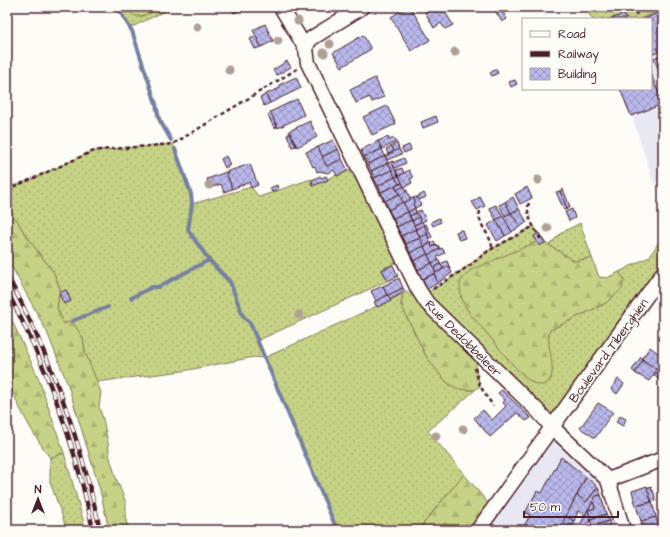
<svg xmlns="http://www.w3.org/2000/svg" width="670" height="537" font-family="'Architects Daughter',sans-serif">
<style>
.built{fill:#e8e8f3}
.grass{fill:url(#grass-dots);stroke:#887858}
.forest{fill:url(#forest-firs);stroke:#887858}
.park{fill:#c6d285;stroke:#887858}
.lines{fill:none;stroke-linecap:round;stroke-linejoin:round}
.stream{stroke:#7681a1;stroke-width:4}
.building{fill:url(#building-cross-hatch);stroke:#4a1f2b}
.minor-casing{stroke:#4a1f2b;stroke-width:17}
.path{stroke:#4a1f2b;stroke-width:2.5;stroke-dasharray:4 3;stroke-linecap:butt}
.minor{stroke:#fdfcf7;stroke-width:14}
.rail-casing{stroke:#4a1f2b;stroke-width:4.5}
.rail{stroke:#fdfcf7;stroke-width:3;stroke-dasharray:9;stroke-linecap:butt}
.tree{fill:#afa096}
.labels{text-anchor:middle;stroke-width:3.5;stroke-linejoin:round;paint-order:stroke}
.street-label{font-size:13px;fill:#4a1f2b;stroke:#fdfcf7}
</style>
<defs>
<pattern id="grass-dots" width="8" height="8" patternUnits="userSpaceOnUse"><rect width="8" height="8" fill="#c6d285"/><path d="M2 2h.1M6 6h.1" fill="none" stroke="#acb473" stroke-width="1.8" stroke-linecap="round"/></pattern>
<pattern id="forest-firs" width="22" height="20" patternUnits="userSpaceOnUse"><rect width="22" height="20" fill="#c6d285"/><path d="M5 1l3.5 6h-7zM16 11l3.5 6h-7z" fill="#acb473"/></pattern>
<pattern id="building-cross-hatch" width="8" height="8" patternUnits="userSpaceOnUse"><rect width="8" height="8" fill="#b8b8ea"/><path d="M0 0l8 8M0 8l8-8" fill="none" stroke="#9895be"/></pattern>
</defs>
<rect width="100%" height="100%" fill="#fdfcf7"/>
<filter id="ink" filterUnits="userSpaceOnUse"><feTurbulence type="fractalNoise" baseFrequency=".025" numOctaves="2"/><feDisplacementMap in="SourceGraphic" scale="8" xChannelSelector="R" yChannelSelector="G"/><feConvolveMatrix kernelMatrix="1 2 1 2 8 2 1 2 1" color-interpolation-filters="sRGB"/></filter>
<g filter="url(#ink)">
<g class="built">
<polygon points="663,10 663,176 654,184 631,113 651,89 651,19 639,19"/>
<polygon points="552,427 605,476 578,530 478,530"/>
</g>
<g class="grass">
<polygon points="117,7 126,7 128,10 141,17 160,7 173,7 130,28"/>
<polygon points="585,7 663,7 663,10 639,19 592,19"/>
<polygon points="173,144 191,194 192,204 251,187 259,197 311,179 313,185 358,166 403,259 382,269 387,281 257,341 264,358 403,294 401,305 426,356 441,375 449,384 467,390 475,390 428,431 464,474 418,530 337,530 264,358 254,357 183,371 96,382 85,352 83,338 64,325 57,308 60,289 54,273 24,233 17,220 7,211 7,186 13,187 32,179 91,152 100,150"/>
<polygon points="580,223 592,258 574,261 549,245 561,233"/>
<polygon points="534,226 541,240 460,296 516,368 534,383 547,383 551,379 552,370 547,335 550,330 606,303 624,279 619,272 649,257 663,236 663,273 552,427 422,295 447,281 488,251"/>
<polygon points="64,453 86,530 65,530 64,521 50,482 50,458"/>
</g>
<g class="forest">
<polygon points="7,163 11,171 13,187 7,186"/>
<polygon points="7,211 17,220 24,233 54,273 60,289 57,308 64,324 72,321 83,338 85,352 101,392 99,407 103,419 108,443 110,458 116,478 126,503 126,521 129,530 109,530 100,490 68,385 47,332 7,258"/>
<path d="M 541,240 L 574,261 L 592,258 L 599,277 L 607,278 L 619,272 L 624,279 L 622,289 L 606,303 L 550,330 C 544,343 560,373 547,383 C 543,386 538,385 533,383 C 515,371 499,347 485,331 C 479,324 471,316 466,308 C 461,299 460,292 460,282 L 471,270 Z"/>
<polygon points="418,289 476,351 476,371 480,386 475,390 459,389 449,384 441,376 426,356 401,305 403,294 410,291"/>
<path d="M 7,310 L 38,377 L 64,453 L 50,458 C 34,435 18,409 9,382 C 4,362 7,331 7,310 Z"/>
<polygon points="464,474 493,509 478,530 418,530"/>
</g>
<path class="park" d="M 126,7 L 160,7 C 148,13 135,24 126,7 Z"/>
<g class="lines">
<g class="stream">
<polyline points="117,7 132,31 156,104 159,119 171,140"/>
<polyline points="175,149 191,194 192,204 188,230 209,260 230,282 243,316 250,323 337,530"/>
<polyline points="131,298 152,287 158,287 209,260"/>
<polyline points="72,321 108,307"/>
</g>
</g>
<g class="building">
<polygon points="231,7 247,7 234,13"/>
<polygon points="407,7 410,7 430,40 411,51 391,17"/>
<polygon points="430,7 442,7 453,25 445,29 441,23 434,28 425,12 431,9"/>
<polygon points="501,9 507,19 502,22 496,12"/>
<polygon points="663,11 663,50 651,55 651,19 643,19"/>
<polygon points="624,14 626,19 610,19"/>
<polygon points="265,24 273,41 261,47 253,30"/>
<polygon points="363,35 371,49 342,67 333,53"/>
<polygon points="256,36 261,47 255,49 250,39"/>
<polygon points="663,54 663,82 654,58"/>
<polygon points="287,61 291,67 277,75 273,70"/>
<polygon points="496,69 498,73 492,76 490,73"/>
<polygon points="651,74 663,104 631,116 620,89 651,89"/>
<polygon points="296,77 301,88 270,103 266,94 280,88 279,85"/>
<polygon points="375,78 384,97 372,102 370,97 356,103 350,90"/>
<polygon points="515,80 517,84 511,87 509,82"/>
<polygon points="266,94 270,103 264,106 260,98"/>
<polygon points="297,99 304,115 278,128 270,112"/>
<polygon points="387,106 396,124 372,135 363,117"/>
<polygon points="271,113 277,127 274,128 268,115"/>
<polygon points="436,116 438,122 423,128 421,122"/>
<polygon points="310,121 317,137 297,147 289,131"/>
<polygon points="290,133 296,146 292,147 287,135"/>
<polygon points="388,137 389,140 394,138 396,142 382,149 378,141"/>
<polygon points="333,140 338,149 322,157 318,147"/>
<polygon points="378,141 382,149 364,157 361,150"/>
<polygon points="397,143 399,149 394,152 392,146"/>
<polygon points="409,145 411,150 404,153 402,148"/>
<polygon points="392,146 394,152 388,154 386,149"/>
<polygon points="318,147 327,166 342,159 348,171 337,176 334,170 328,173 320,171 317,172 315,166 313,167 306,152"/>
<polygon points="338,149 342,159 327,166 322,157"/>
<polygon points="382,149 385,156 368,164 364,157"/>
<polygon points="399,149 402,154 387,160 385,156"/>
<polygon points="226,156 230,165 225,168 221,159"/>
<polygon points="385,156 388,163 371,171 368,164"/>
<polygon points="404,158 406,163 395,168 392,163"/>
<polygon points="393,161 392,163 398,176 395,177 388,163"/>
<polygon points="388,163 392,170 374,178 371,171"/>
<polygon points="250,164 258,185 251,188 249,182 232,189 226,172"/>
<polygon points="402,168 404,173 398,176 396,170"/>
<polygon points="392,170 395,177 378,186 374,178"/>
<polygon points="409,170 413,178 410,179 412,183 404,187 399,176"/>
<polygon points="226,172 232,189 224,192 221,184 210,188 207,179"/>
<polygon points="320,176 321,178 326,176 328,180 312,186 311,183 313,182 312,180"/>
<polygon points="399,176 402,183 399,184 395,177"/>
<polygon points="395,177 399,184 381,192 378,186"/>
<polygon points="402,183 404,187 397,190 395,186"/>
<polygon points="277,185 278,190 272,192 270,188"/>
<polygon points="395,186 399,194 385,201 381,192"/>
<polygon points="404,186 407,191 400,195 397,190"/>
<polygon points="527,187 532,198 520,204 515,194"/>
<polygon points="563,189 570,207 567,209 560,191"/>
<polygon points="407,191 411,200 403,203 400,195"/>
<polygon points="560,191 567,209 564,210 556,192"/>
<polygon points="424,193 426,197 419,200 417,197"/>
<polygon points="399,194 403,202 389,210 385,201"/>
<polygon points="417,197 421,205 415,208 413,204 415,202 413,198"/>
<polygon points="480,197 485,206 477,210 472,202"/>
<polygon points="513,197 519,209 511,213 505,202"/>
<polygon points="413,198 415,202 413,204 415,208 408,212 403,203"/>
<polygon points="403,202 408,212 393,218 389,210"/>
<polygon points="505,202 511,213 505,216 499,205"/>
<polygon points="496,205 503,216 496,220 489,208"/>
<polygon points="415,208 416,213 410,216 408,212"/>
<polygon points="519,209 527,222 520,227 511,213"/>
<polygon points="572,209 575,218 569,221 565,212"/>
<polygon points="421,210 426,220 422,222 424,225 416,229 414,225 421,222 416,212"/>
<polygon points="408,212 411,220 397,227 393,218"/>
<polygon points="416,213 419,217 412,221 410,216"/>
<polygon points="511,213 520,227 511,232 503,217"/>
<polygon points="503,216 512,232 505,236 496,220"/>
<polygon points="419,217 421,222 414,225 412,221"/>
<polygon points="439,218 441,222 433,226 431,222"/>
<polygon points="411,220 416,229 401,236 397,227"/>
<polygon points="496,220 505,236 497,241 488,225"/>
<polygon points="426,224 432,237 429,239 427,234 428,234 424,225"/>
<polygon points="424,225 428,234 420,238 416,229"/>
<polygon points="416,229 420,238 406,244 401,236"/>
<polygon points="461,230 462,230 465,238 459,240 456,232"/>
<polygon points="539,233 545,243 539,246 534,236"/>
<polygon points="427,234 430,243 424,247 420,238"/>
<polygon points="420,238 424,246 410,253 406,244"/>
<polygon points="434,241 436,245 432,247 431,243"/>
<polygon points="431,243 432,247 438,245 440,249 428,255 424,247"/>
<polygon points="424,246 427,254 414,261 410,253"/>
<polygon points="442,248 445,253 437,257 439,260 432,263 428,255"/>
<polygon points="427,254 432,263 418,270 414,261"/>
<polygon points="439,260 440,264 434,268 432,263"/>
<polygon points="447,261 449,266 443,269 440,264"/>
<polygon points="432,263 436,273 422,279 418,270"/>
<polygon points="440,264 443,269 436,273 434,268"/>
<polygon points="393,265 398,276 388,281 382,270"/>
<polygon points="449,266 452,273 438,283 434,274"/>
<polygon points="434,274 438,283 427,289 422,279"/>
<polygon points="399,278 403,288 387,296 383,286"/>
<polygon points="383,286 387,296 376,301 371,291"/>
<polygon points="403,288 405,291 390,300 388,295"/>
<polygon points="66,290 71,301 64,304 59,293"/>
<polygon points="388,295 391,301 377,307 374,302"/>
<polygon points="650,347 663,357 663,363 657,370 643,360 642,358"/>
<polygon points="641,357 643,360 635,373 632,370"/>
<polygon points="643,360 657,370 649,381 635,373"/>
<polygon points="656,372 663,378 663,384 654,375"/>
<polygon points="618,379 624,384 617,394 611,389"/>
<polygon points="502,390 531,418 526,421 517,413 490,437 474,418 483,410 492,420 506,406 503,403 505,400 498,393"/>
<polygon points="598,403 613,412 595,438 580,428"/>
<polygon points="620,416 626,419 623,426 616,422"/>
<polygon points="561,457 586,477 559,530 522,530 530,515 525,513 537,491 542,493"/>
<polygon points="586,477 598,487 586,502 577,495"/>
<polygon points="647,486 651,502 636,506 632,491"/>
<polygon points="651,486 652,491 653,490 656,501 652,502 647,488"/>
<polygon points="598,487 601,495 596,496 585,515 578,511 574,521 566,516 577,495 586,502"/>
<polygon points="601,495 606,514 590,519 588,510 595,508 593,501 596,496"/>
<polygon points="593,501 595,508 588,510"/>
<polygon points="652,502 656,517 641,521 636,506"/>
<polygon points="588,510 591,522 588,522 586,526 581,523"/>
<polygon points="606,514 609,521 592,526 590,519"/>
<polygon points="566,516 575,522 573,526 570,524 567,530 559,530"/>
<polygon points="656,517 660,530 644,530 641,521"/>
<polygon points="609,521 610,526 599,529 598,524"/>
</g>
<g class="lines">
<g class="minor-casing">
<g id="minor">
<polyline points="281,7 306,49 308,63 418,289 427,303 537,410 552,427 608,480 623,530"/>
<polyline points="306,49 308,42 312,38 362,7"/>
<polyline points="608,480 663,459"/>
<polyline points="478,530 663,273"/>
</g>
</g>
<g class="path">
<polyline points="636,15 637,7"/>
<polyline points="7,186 13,187 32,179 91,152 100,150 173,144 297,69"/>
<path d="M 529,203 C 524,214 536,230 541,240"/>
<path d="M 480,211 C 476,224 492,235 492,248"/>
<polyline points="433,289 469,266 488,251 534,226"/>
<polyline points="475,368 480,386 493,406"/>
</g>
<use href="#minor" class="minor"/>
<g class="rail-casing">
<g id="rail">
<path d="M 7,275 C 50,355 81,441 100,530"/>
<path d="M 7,291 C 47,366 76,447 93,530"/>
</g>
</g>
<use href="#rail" class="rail"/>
</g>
<g class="tree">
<circle cx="298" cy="21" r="4.5"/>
<circle cx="197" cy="27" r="4.5"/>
<circle cx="278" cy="41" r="4.5"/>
<circle cx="330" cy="44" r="4.5"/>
<circle cx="455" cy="52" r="4.5"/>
<circle cx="324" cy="53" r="4.5"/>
<circle cx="229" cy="70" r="4.5"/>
<circle cx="538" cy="180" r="4.5"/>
<circle cx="209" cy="185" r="4.5"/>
<circle cx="548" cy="228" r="4.5"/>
<circle cx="299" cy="315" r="4.5"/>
<circle cx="463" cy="429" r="4.5"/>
<circle cx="436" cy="436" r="4.5"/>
</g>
</g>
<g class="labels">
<g class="street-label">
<text transform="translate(464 338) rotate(45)" y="5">Rue Dedobbeleer</text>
<text transform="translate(608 350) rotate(-54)" y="5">Boulevard Tiberghien</text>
</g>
</g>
<rect width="670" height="537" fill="none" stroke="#fdfcf7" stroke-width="24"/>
<rect x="12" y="12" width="646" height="513" fill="none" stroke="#4a1f2b" stroke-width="1.5" filter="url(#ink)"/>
<rect x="522" y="18" width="130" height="72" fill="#fdfcf7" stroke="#b5a4a5"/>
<rect x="530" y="31" width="20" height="6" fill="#fdfcf7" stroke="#b5a4a5"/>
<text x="558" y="38" font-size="12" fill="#4a1f2b">Road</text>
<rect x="530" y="51" width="20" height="6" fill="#4a1f2b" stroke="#b5a4a5"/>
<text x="558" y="58" font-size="12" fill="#4a1f2b">Railway</text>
<rect x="530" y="68" width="20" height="12" fill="url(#building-cross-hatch)" stroke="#b5a4a5"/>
<text x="558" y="78" font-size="12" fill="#4a1f2b">Building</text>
<g transform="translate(38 499)" stroke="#fdfcf7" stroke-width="3" paint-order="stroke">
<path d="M0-3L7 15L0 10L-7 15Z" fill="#4a1f2b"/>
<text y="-6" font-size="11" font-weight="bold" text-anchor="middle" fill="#4a1f2b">N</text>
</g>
<path d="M524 511v6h94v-6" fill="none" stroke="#4a1f2b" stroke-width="2"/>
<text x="530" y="511" font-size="12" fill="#4a1f2b" stroke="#fdfcf7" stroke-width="3" paint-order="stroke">50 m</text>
</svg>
